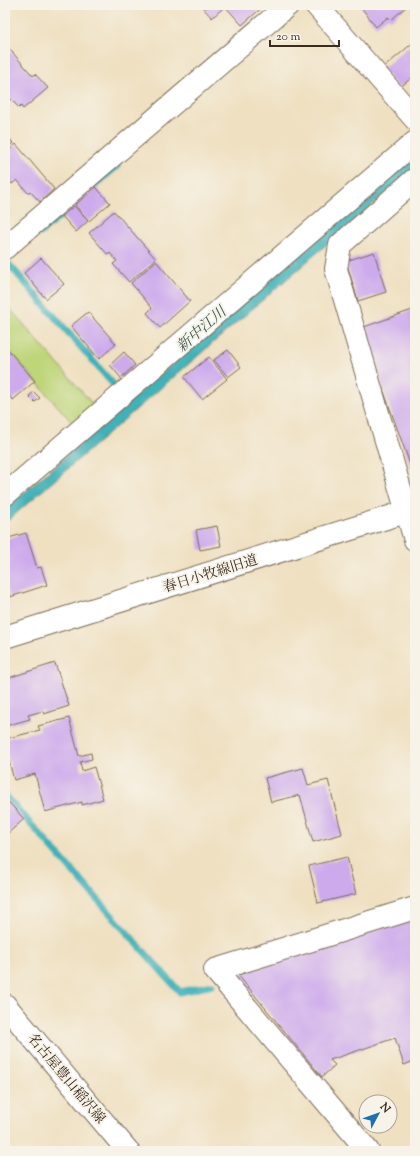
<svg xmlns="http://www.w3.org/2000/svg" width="420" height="1156" font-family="'Sorts Mill Goudy','Noto Serif JP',serif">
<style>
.green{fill:#bed57a;stroke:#7c804c}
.water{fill:#40b1b8;stroke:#3e6e6b}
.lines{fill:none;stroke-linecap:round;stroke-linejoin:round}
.stream{stroke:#40b1b8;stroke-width:7}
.building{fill:#cdaaec}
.minor-casing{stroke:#7a6a57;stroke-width:24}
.tertiary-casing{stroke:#7a6a57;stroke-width:24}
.secondary-casing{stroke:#7a6a57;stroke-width:24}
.minor{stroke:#fff;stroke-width:22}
.tertiary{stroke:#fff;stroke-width:22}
.secondary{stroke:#fff;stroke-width:22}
.labels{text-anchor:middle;stroke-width:4;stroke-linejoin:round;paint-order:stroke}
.street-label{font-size:14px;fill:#3b2a1e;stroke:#f7f3e8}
.water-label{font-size:15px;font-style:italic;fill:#3d5954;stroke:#f7f3e8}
</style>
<rect width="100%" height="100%" fill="#f7f3e8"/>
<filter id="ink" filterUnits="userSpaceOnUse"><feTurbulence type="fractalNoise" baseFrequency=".025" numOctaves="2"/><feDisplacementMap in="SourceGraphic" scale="8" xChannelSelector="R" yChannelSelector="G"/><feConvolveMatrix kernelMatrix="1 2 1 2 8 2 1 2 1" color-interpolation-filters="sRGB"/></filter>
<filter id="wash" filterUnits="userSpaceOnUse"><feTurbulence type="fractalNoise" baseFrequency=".012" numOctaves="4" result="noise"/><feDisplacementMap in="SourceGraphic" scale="16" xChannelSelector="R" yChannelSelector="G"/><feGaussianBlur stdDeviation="0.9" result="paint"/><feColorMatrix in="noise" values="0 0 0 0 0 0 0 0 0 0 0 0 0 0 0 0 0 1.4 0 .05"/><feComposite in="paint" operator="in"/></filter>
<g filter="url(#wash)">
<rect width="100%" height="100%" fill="#efe0c1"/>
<polygon class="green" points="5,303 96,408 75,426 5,346"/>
<polygon class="water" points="415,154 415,168 5,523 5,509"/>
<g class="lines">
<g class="stream">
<polyline points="95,185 117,166"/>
<polyline points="40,233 59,217"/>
<polyline points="5,263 7,262 113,384"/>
<polyline points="5,795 180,992 212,985"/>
</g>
</g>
<g id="blocks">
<g class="building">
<polygon points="209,5 221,5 223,8 212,18 204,9"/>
<polygon points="226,5 265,5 242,25 225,6"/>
<polygon points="363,5 405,5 406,7 391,20 388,17 376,27 361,7"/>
<polygon points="415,41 415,75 399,88 382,69"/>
<polygon points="5,44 33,76 35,74 48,88 23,109 21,106 19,108 11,99 7,102 5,99"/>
<polygon points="5,133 13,143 5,150"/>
<polygon points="16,144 54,189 40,202 30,191 28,193 17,180 12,184 5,175 5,154"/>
<polygon points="96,187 110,203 89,221 75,205"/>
<polygon points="74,206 88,221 76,232 62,216"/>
<polygon points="114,211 156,259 129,282 113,264 117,261 110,253 108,255 89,233"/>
<polygon points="374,252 386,292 358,301 346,261"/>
<polygon points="41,258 64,284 46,299 24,273"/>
<polygon points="156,261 190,301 160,328 147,313 152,308 131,283"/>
<polygon points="415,309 415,478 361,328"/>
<polygon points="88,312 116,344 99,359 71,326"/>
<polygon points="5,346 35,381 13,400 5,391"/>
<polygon points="228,350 241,367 228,377 214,360"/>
<polygon points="124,352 135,365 121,378 110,365"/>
<polygon points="209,357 227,379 202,399 184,377"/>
<polygon points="34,392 40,398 35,402 29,396"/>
<polygon points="217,526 221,546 200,550 196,530"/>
<polygon points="26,533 37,568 41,567 47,585 10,597 5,582 5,539"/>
<polygon points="55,663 69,706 44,714 43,711 28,715 30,719 5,726 5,679"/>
<polygon points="69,718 79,756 91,753 92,759 80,762 82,771 94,767 103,799 82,805 82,802 45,812 35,774 14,780 5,746 5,739 40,730 38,726"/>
<polygon points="303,768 308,785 328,780 342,834 313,842 300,795 271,802 265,778"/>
<polygon points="5,798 24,819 5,836"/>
<polygon points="347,857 356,894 318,903 309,866"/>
<polygon points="415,917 415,1055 412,1056 414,1061 404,1065 395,1038 330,1060 335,1065 322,1077 238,975"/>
</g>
</g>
</g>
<g filter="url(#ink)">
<use href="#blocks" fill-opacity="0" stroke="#7a6a57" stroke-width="1"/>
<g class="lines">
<g class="minor-casing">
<g id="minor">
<polyline points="316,5 415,119"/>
<polyline points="415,179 340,245 336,269 415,540"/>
<polyline points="5,248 288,5"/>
<polyline points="5,495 415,142"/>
<polyline points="368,1151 215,970 415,908"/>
</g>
</g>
<g class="tertiary-casing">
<polyline id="tertiary" points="5,637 415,509"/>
</g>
<g class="secondary-casing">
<polyline id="secondary" points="5,1005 128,1151"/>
</g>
<use href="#minor" class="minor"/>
<use href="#tertiary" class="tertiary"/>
<use href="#secondary" class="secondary"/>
</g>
</g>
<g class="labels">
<g class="street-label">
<text transform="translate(210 573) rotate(-17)" y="5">春日小牧線旧道</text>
<text transform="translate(67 1078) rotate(50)" y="5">名古屋豊山稲沢線</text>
</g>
<g class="water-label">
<text transform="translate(201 329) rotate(-41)" y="5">新中江川</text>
</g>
</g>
<rect width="420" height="1156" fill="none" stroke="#f7f3e8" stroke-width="20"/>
<g transform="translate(378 1114) rotate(49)"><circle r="19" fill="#f7f3e8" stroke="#aca397"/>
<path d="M0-3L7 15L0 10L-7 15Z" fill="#1f6fb2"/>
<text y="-6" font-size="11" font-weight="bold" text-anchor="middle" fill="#3b2a1e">N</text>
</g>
<path d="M270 40v6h69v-6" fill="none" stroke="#3b2a1e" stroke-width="2"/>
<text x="276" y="40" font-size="12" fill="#3b2a1e" stroke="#f7f3e8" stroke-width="3" paint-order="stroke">20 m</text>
</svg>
